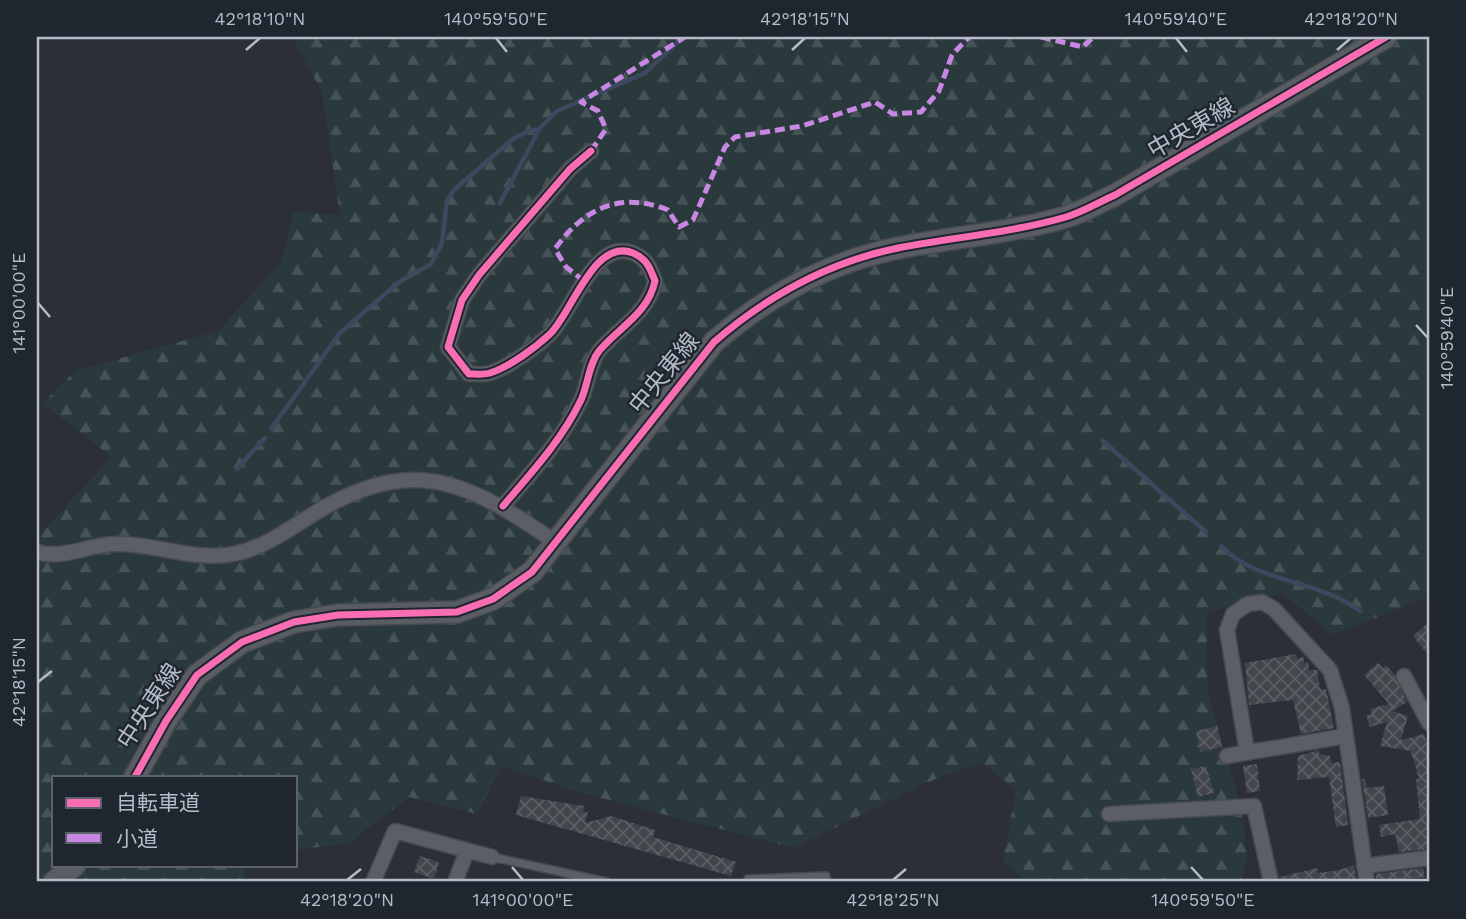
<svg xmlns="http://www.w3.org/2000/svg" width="1466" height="919" font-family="'Work Sans','Noto Sans JP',sans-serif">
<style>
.forest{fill:url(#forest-firs)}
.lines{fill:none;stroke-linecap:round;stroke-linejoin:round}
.stream{stroke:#3c485e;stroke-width:4.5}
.building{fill:url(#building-cross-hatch)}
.lane-casing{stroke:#484a50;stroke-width:10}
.street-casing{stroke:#484a50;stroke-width:17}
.secondary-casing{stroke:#464a50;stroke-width:24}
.lane{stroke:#5b5e64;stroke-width:7}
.street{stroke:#5b5e64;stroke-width:14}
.secondary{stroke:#595d63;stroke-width:21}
.quiet{stroke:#c787e3;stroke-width:5;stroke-dasharray:10 5;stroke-linecap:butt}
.cycleway-casing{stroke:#1f2630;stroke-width:11}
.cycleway{stroke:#f96db3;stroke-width:7}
.ticks{fill:none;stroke:#b6bcc7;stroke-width:2.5}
.labels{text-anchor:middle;stroke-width:5;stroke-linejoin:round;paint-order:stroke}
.street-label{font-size:24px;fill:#b6bcc7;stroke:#1f2630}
.neatline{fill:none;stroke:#b6bcc7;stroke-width:2.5}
.ticks-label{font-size:18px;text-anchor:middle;fill:#b6bcc7}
</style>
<defs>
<pattern id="forest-firs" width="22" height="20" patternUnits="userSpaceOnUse" patternTransform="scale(1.75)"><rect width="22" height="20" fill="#2a393c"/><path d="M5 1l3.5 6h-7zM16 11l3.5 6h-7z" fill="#475457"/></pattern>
<pattern id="building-cross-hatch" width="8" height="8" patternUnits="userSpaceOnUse" patternTransform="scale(1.75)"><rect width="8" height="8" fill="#42454b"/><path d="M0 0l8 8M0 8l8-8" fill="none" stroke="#5b5e63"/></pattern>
</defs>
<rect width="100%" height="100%" fill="#2c2f37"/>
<path class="forest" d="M 292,37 L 1429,37 L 1429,596 L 1333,635 L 1282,593 L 1207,612 C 1208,637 1205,664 1208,688 C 1216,739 1261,834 1241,882 L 1026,882 L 1003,861 L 1016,790 L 981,762 L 925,783 L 794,848 L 578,792 L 502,766 L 477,814 L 409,797 L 349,843 L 296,850 L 296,777 L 54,777 L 54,865 L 247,865 L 243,882 L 37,882 L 37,538 L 111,457 L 43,403 L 75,371 L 218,331 L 283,260 L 293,212 L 340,215 L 322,92 Z"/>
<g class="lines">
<g class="stream">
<polyline points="500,203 539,130"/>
<polyline points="271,429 340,333 399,282 431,264 442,243 447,200 455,189 513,139 528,131 539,129 557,111 645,73 683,37"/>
<polyline points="1103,441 1206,532"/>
<polyline points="237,469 265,438"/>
<path d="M 1221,546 C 1258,584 1315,578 1360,611"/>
</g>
</g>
<g class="building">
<polygon points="1429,622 1429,656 1413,636"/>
<polygon points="1296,654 1297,659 1303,657 1305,664 1308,662 1309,670 1317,670 1320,689 1326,689 1334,728 1301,734 1293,700 1249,705 1245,663"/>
<polygon points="1378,663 1383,668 1386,665 1395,675 1407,702 1392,711 1408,716 1401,740 1424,734 1429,752 1429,849 1399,852 1395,834 1381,837 1379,825 1420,819 1416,779 1419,779 1411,751 1380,746 1387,722 1370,727 1366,715 1372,714 1370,709 1389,704 1364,675"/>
<polygon points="1217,726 1222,747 1200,752 1196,731"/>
<polygon points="1319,750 1319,754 1330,756 1331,763 1340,762 1348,825 1336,827 1329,777 1297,780 1298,756"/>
<polygon points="1257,764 1260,791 1247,793 1243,766"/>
<polygon points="1206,766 1214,793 1198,797 1191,769"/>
<polygon points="1362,779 1365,779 1367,788 1384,786 1388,815 1368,818"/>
<polygon points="521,796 584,806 583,811 588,813 585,823 611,816 655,830 653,837 736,862 731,876 516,815"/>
<polygon points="420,856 439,862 434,879 414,872"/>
<polygon points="1354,865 1357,882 1280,882 1280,877 1317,868 1318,873 1339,870"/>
<polygon points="1423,868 1425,877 1376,882 1376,874"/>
</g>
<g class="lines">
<g class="lane-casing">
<g id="lane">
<polyline points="492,857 607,882"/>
<polyline points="748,879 826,876 827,882"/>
</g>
</g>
<g class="street-casing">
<g id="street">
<path d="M 503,506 C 531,473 561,441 580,402 C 588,387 588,365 599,351 C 619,327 648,314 655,281 C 650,268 647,259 633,253 C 594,237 572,313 550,334 C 535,348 509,367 490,373 C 484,375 475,374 469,374 L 448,347 L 462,300 L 479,275 L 570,169 L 591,151"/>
<path d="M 37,552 C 64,560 89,544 116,544 C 156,543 197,563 238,553 C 271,545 298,522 327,506 C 422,453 477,489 557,543"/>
<polyline points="1404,676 1429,723"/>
<polyline points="1247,752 1227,630 1233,614 1248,604 1262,602 1274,609 1330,670 1342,708 1367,882"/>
<polyline points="1227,756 1346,736"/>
<polyline points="1109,814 1254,806 1271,882"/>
<polyline points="1364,866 1429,858"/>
<polyline points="373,882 395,831 492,857"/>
<polyline points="455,882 467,851"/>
</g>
</g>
<g class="secondary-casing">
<g id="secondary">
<path d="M 135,777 L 166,721 L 197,675 L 242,642 L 294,622 L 338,615 L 457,612 L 493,599 L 532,572 L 714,342 C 766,297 829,262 898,248 C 953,237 1011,233 1066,217 C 1083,212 1099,202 1115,195 L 1386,37"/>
<polyline points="54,882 75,865"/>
</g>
</g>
<use href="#lane" class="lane"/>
<use href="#street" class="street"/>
<use href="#secondary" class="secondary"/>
<g class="quiet">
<polyline points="1041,37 1083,47 1093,37"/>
<polyline points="591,151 606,129 598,111 581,102 685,37"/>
<path d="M 584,281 L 566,267 L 555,249 C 584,208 620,191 668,210 L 679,227 L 693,220 L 725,147 L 735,137 L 802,126 L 875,102 L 893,114 L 921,112 L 939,91 L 952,55 L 969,37"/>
</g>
<g class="cycleway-casing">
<g id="cycleway">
<path d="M 503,506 C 531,473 561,441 580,402 C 588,387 588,365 599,351 C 619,327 648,314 655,281 C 650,268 647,259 633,253 C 594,237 572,313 550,334 C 535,348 509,367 490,373 C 484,375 475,374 469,374 L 448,347 L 462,300 L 479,275 L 570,169 L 591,151"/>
<path d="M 135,777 L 166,721 L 197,675 L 242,642 L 294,622 L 338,615 L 457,612 L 493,599 L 532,572 L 714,342 C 766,297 829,262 898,248 C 953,237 1011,233 1066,217 C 1083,212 1099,202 1115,195 L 1386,37"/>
</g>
</g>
<use href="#cycleway" class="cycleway"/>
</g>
<path class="ticks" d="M 496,38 L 507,52M 1176,38 L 1187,52M 246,50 L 260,38M 792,50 L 805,38M 1337,50 L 1351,38M 38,303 L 50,317M 1416,325 L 1428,338M 38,682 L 52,671M 512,867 L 523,880M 1191,867 L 1203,880M 347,880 L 361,869M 893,880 L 906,869"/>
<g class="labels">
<g class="street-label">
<text transform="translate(1191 128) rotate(-30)" y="8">中央東線</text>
<text transform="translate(664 373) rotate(-51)" y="8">中央東線</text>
<text transform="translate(149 706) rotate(-57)" y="8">中央東線</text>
</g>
</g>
<rect width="1466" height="919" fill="none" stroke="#1f2630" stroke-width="77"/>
<rect x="52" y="776" width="245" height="91" fill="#1f2630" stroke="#5b626c" stroke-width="2"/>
<rect x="66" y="798" width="35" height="10" fill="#f96db3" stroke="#5b626c" stroke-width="2"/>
<text x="116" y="810" font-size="21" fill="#b6bcc7">自転車道</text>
<rect x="66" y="833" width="35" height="10" fill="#c787e3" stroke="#5b626c" stroke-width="2"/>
<text x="116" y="846" font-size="21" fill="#b6bcc7">小道</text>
<rect x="38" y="38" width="1390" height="842" class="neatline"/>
<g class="ticks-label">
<text x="260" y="25">42°18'10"N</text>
<text x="496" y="25">140°59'50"E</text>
<text x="805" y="25">42°18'15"N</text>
<text x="1176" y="25">140°59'40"E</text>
<text x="1351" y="25">42°18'20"N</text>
<text transform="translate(19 303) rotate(-90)" y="6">141°00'00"E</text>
<text transform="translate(1447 338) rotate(-90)" y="6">140°59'40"E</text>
<text transform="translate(19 682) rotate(-90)" y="6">42°18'15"N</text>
<text x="347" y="906">42°18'20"N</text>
<text x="523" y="906">141°00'00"E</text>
<text x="893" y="906">42°18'25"N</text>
<text x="1203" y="906">140°59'50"E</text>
</g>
</svg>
